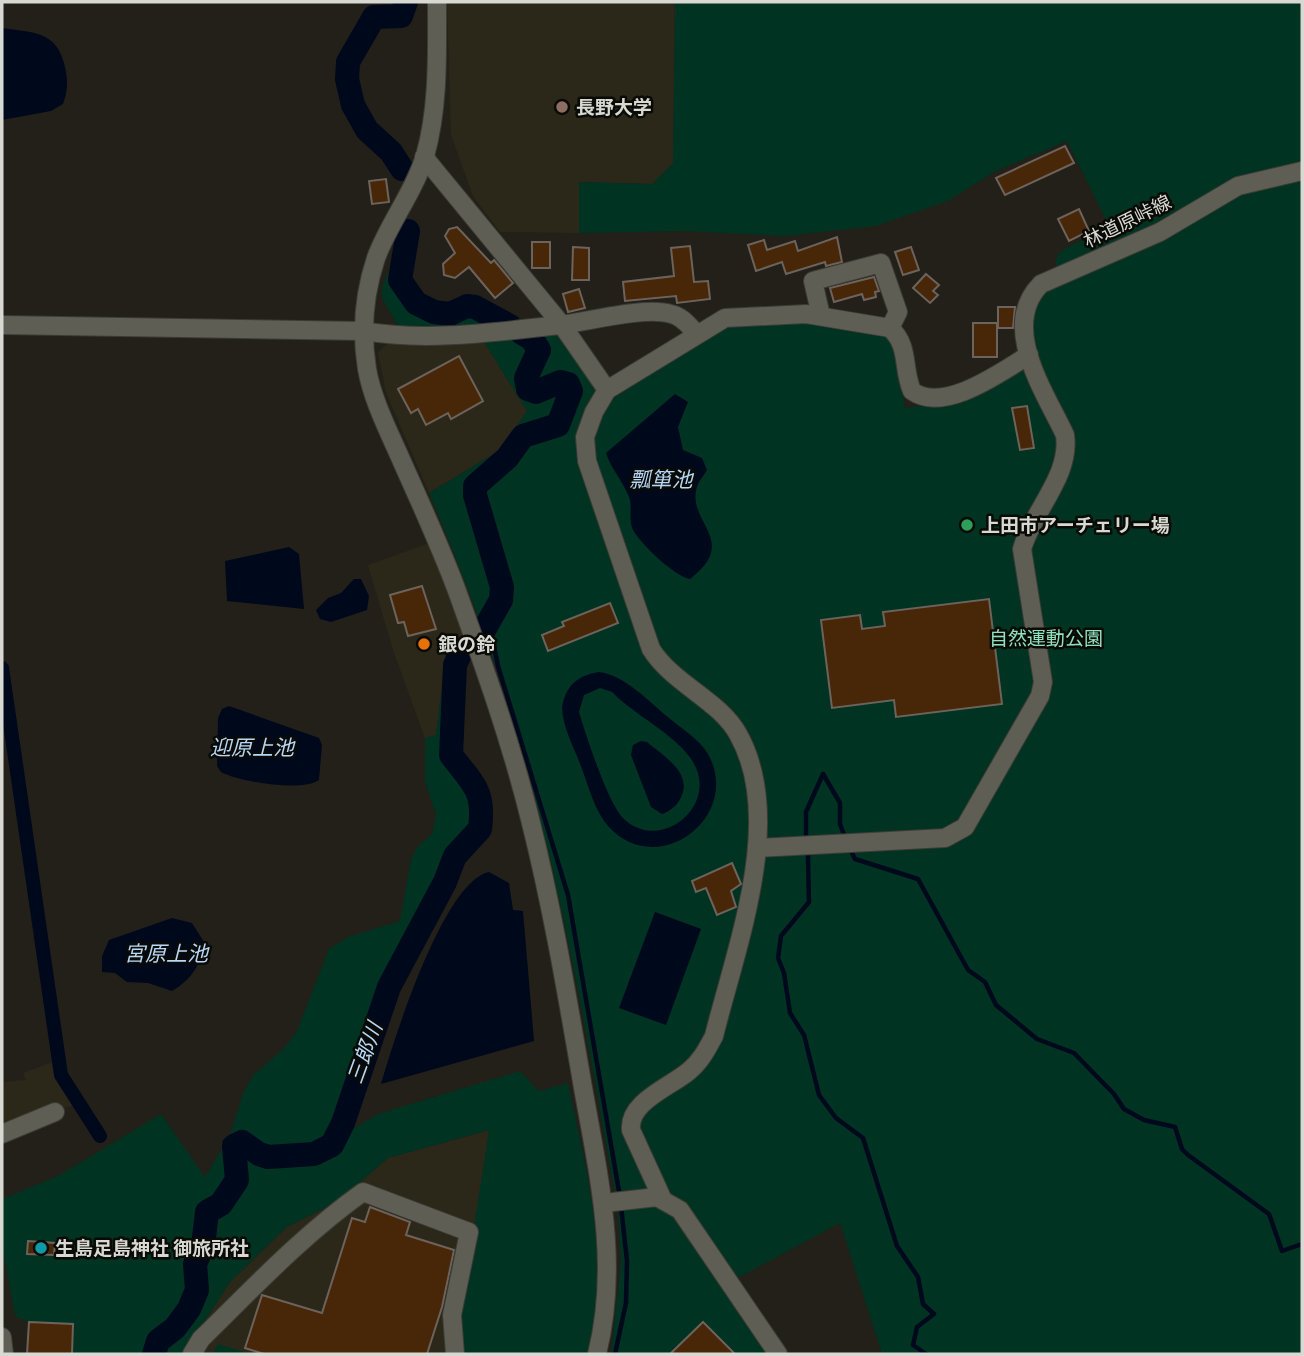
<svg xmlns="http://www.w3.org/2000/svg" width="1304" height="1356" font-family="Rubik,'Noto Sans JP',sans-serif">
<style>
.built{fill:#2b281a}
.green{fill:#032}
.water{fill:#00081c;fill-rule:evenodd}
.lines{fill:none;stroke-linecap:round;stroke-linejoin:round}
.stream{stroke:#00081c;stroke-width:4.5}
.canal{stroke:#00081c;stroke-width:14}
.river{stroke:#00081c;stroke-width:24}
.building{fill:#482608;stroke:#6c635c;stroke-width:2}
.minor-casing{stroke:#3c3c36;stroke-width:20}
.minor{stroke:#5f5e54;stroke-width:18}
.education-dot{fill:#8d6e63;stroke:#0a0a06;stroke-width:2.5}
.leisure-dot{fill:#2e9e5b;stroke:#0a0a06;stroke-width:2.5}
.food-dot{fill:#e8710a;stroke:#0a0a06;stroke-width:2.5}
.culture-dot{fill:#0f9aa8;stroke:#0a0a06;stroke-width:2.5}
.labels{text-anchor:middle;stroke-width:5;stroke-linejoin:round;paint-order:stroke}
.poi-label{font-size:19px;font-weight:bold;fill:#d9d9d3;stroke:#0a0a06;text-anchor:start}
.street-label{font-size:19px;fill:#d9d9d3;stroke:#0a0a06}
.park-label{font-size:19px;fill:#90e1bd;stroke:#0a0a06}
.water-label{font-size:21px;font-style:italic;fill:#b6d7f7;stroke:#0a0a06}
</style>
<rect width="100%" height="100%" fill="#222018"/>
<g class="built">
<polygon points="447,2 675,2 673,163 652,184 580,182 579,233 500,232 473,196 451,135"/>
<polygon points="481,337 527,411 500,450 429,493 386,393 378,353 388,343"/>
<polygon points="430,543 466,639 447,650 436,735 425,738 393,650 368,565"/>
<polygon points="53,1062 60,1085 74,1105 2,1127 2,1082 26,1080 23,1073"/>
<polygon points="490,1130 460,1316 463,1354 188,1354 193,1339 230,1282 287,1227 337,1202 388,1158"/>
</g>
<g class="green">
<path d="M 675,2 L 1302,2 L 1302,1354 L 882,1354 L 840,1223 L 736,1279 L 688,1209 L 664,1186 L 769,1354 L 611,1354 L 621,1262 L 618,1210 C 594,1078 572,944 539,814 C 512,704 473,597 429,493 L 500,450 L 527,411 L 481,337 L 555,331 L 605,404 L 708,333 L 727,325 L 806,321 L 886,333 L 898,351 L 905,408 L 940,403 L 1030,368 C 1030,343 1024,296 1053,284 L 1057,255 L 1065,248 L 1110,228 L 1067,141 L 996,171 L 948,201 L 876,226 L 785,236 L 685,231 L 579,233 L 579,182 L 652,184 L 673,163 Z"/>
<path d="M 413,217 C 413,228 415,240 414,251 C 410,280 399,292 433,308 L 468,297 L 474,298 L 518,323 L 402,333 L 382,298 L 382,286 Z"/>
<path d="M 447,649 L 462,661 L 455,754 C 462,764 473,774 480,784 C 495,806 486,834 466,848 L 395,986 L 368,1055 L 344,1134 L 378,1114 L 520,1071 L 539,1091 L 568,1083 C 587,1173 612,1263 587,1354 L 463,1354 L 460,1316 L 489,1130 L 388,1158 L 337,1202 L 287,1227 L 230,1282 L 193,1339 L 188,1354 L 72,1354 L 73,1325 L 29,1322 L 15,1316 L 2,1244 L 2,1199 L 58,1176 L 161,1114 L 205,1177 L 230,1135 L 243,1093 L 253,1075 L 282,1050 L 296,1033 L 329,949 L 348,937 L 400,921 L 411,859 L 419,845 L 432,834 L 436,815 L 425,782 L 425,738 L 436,735 Z"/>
<polygon points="218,1344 250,1354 212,1354"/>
</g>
<g class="water">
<path d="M 2,28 C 33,33 57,30 65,67 C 68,81 68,90 63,104 L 51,111 L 2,120 Z"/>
<path d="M 675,394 L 688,402 L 678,427 L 683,450 L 702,458 L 707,470 C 704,475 700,480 698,484 C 683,522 742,539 690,579 C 675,577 640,543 633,530 C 628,521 633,507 629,497 C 623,481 611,469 606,453 Z"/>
<polygon points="289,547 299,554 304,609 227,601 225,561"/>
<polygon points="354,579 361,579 369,596 367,610 331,622 320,619 316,610 328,598 341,593"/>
<path d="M 599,672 C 625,675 649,702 669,718 C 682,729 699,739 708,754 C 743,817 657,881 608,826 C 595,811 589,788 582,769 C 575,749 563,729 562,708 C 565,687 577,675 599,672 ZM 600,688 L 612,692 C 634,715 677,735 693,762 C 719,804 663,853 625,820 C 608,805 586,735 579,712 L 584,695 Z"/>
<path d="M 229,706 L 319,738 L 322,745 L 319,780 C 303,792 239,782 221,772 L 217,766 L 218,718 L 222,709 Z"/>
<path d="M 641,741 L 647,742 C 662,755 691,771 682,795 C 679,804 671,811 662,814 L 651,807 L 631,755 L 633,745 Z"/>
<path d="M 489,872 L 509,883 L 513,910 L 523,911 L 534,1041 L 381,1084 C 394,1040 443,882 489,872 Z"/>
<polygon points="655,912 701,929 666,1025 619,1008"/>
<path d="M 172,918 L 192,923 L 204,942 C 203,963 190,981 172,991 L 148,983 L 127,982 L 115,973 L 102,972 L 102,956 L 109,940 Z"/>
</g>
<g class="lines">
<g class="stream">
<polyline points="489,622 498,666 568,895 620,1197"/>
<polyline points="823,774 840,803 840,824 845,837"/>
<polyline points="806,835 806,812 823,774"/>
<polyline points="850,849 855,859 918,879 968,970 985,982 996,1005 1037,1039 1074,1053 1114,1094 1124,1109 1144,1120 1175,1127 1182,1149 1188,1155 1269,1214 1282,1251 1302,1244"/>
<polyline points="808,856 809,902 781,936 778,958 784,973 790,1013 804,1035 819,1095 836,1118 863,1138 897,1246 918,1277 923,1304 934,1314 917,1327 913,1345 926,1354"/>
<polyline points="615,1354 626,1303 627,1261 621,1206"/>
</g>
<polyline class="canal" points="2,668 61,1075 100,1136"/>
<g class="river">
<polyline points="402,169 391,152 367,130 353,105 347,79 348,62 374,17 401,16 406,2"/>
<polyline points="408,231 400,280 416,303 434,312 450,314 467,306 475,307 510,326"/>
<polyline points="484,630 501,600 502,587 475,495 475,486 507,458 523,436 558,425 571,391 568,384 560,382 536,392 528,389 526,378 539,350 532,339 522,333"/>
<path d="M 154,1354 L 158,1341 L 175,1328 L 189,1309 L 197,1290 L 195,1264 L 203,1246 L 207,1212 L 221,1204 L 237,1180 L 234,1146 L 242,1142 L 259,1154 L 268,1157 L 314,1154 L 332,1145 L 343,1123 L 389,987 L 445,882 L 455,856 L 480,829 C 485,790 473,784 451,755 L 455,665 L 460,654"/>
</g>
</g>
<g class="building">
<polygon points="1065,146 1074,163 1005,195 996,178"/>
<polygon points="386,179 389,202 372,204 369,181"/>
<polygon points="1079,209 1089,231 1069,241 1058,219"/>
<polygon points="457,227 491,263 494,260 513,283 495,298 469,267 455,278 444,275 443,264 455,253 445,236 449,229"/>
<polygon points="837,237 842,262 826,266 825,262 786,274 782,262 756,271 748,245 764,240 767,250 795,241 798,251"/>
<rect x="532" y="242" width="18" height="26"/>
<polygon points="690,246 694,282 708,281 710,299 677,303 676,296 625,301 623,282 674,276 671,248"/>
<polygon points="573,247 589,248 589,280 572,280"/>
<polygon points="911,247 919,270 903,275 895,252"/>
<polygon points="926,274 939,285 933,291 938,295 930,303 913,288"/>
<polygon points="874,277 879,291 875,292 876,297 864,300 862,294 834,302 830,288"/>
<polygon points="579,289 585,308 568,312 563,294"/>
<polygon points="998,307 1015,307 1013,328 998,328"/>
<rect x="973" y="323" width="24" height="34"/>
<polygon points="459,356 483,401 451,419 448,413 426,425 418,409 411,413 398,389"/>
<polygon points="1027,406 1034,448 1020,450 1012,408"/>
<polygon points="422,586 436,629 408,636 404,622 398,623 390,595"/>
<polygon points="989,599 1002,704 896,717 894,700 832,708 821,620 860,615 862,629 885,626 883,612"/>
<polygon points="610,603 618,623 548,651 542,635 564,626 562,622"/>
<polygon points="732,863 741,884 731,891 736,907 717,915 706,888 696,892 692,881"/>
<polygon points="370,1207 410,1222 406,1235 454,1250 442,1307 427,1354 264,1354 245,1348 262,1295 322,1313 352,1218 365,1222"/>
<polygon points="28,1241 55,1243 54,1255 27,1254"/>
<polygon points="29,1322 73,1324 72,1354 27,1354"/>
<polygon points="703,1322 735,1354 670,1354"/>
</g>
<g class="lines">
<g class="minor-casing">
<g id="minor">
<path d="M 437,2 C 437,53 439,106 425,156 C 414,192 389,223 376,258 C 364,294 361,332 367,369 C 372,398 387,428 399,455 C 419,500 440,545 457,591 C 484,666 511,742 530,819 C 552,906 567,995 582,1082 C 598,1174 620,1262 597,1354"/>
<polyline points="424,157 562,325 607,390"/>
<polyline points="821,316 813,281 881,263 898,312 890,328"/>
<path d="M 2,325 L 363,331 C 428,342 495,332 560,325 C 587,322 645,306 671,314 C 682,316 689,326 696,333"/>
<path d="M 758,848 L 945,838 L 965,827 L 1040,696 L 1043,682 L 1022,549 C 1033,510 1071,476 1065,435 C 1045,392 999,326 1041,284 L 1160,232 L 1238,186 L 1302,171"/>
<polyline points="2,1134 55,1112"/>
<path d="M 662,1198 L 631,1130 C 628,1102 670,1087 689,1071 C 701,1061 707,1049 714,1036 C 736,947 786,819 738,734 C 719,700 673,684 651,649 L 587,461 L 585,437 L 594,412 L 607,390 L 725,318 L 806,314 L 890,328 C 910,346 902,368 912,391 C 944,414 1001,372 1029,355"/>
<polyline points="604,1203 657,1197 680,1210 778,1354"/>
<polyline points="2,1337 4,1354"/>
<path d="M 192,1354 L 201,1339 C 253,1288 304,1234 363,1192 L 469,1232 L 452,1315 L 455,1354"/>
</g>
</g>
<use href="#minor" class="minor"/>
</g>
<circle class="education-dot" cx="562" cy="107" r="7"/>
<circle class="leisure-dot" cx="967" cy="525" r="7"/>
<circle class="food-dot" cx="424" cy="644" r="7"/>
<circle class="culture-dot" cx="41" cy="1248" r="7"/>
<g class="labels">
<g class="poi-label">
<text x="576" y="114">長野大学</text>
<text x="981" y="532">上田市アーチェリー場</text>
<text x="438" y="651">銀の鈴</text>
<text x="55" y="1255">生島足島神社 御旅所社</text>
</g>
<g class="street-label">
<text transform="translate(1127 221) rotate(-26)" y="7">林道原峠線</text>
</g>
<g class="park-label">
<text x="1046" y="645">自然運動公園</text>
</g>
<g class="water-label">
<text x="661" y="487">瓢箪池</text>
<text x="252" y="755">迎原上池</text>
<text x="166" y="961">宮原上池</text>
<text transform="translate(365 1053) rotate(-70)" y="7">三郎川</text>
</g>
</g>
<rect width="1304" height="1356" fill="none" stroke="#d9d9d3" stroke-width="7"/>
</svg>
